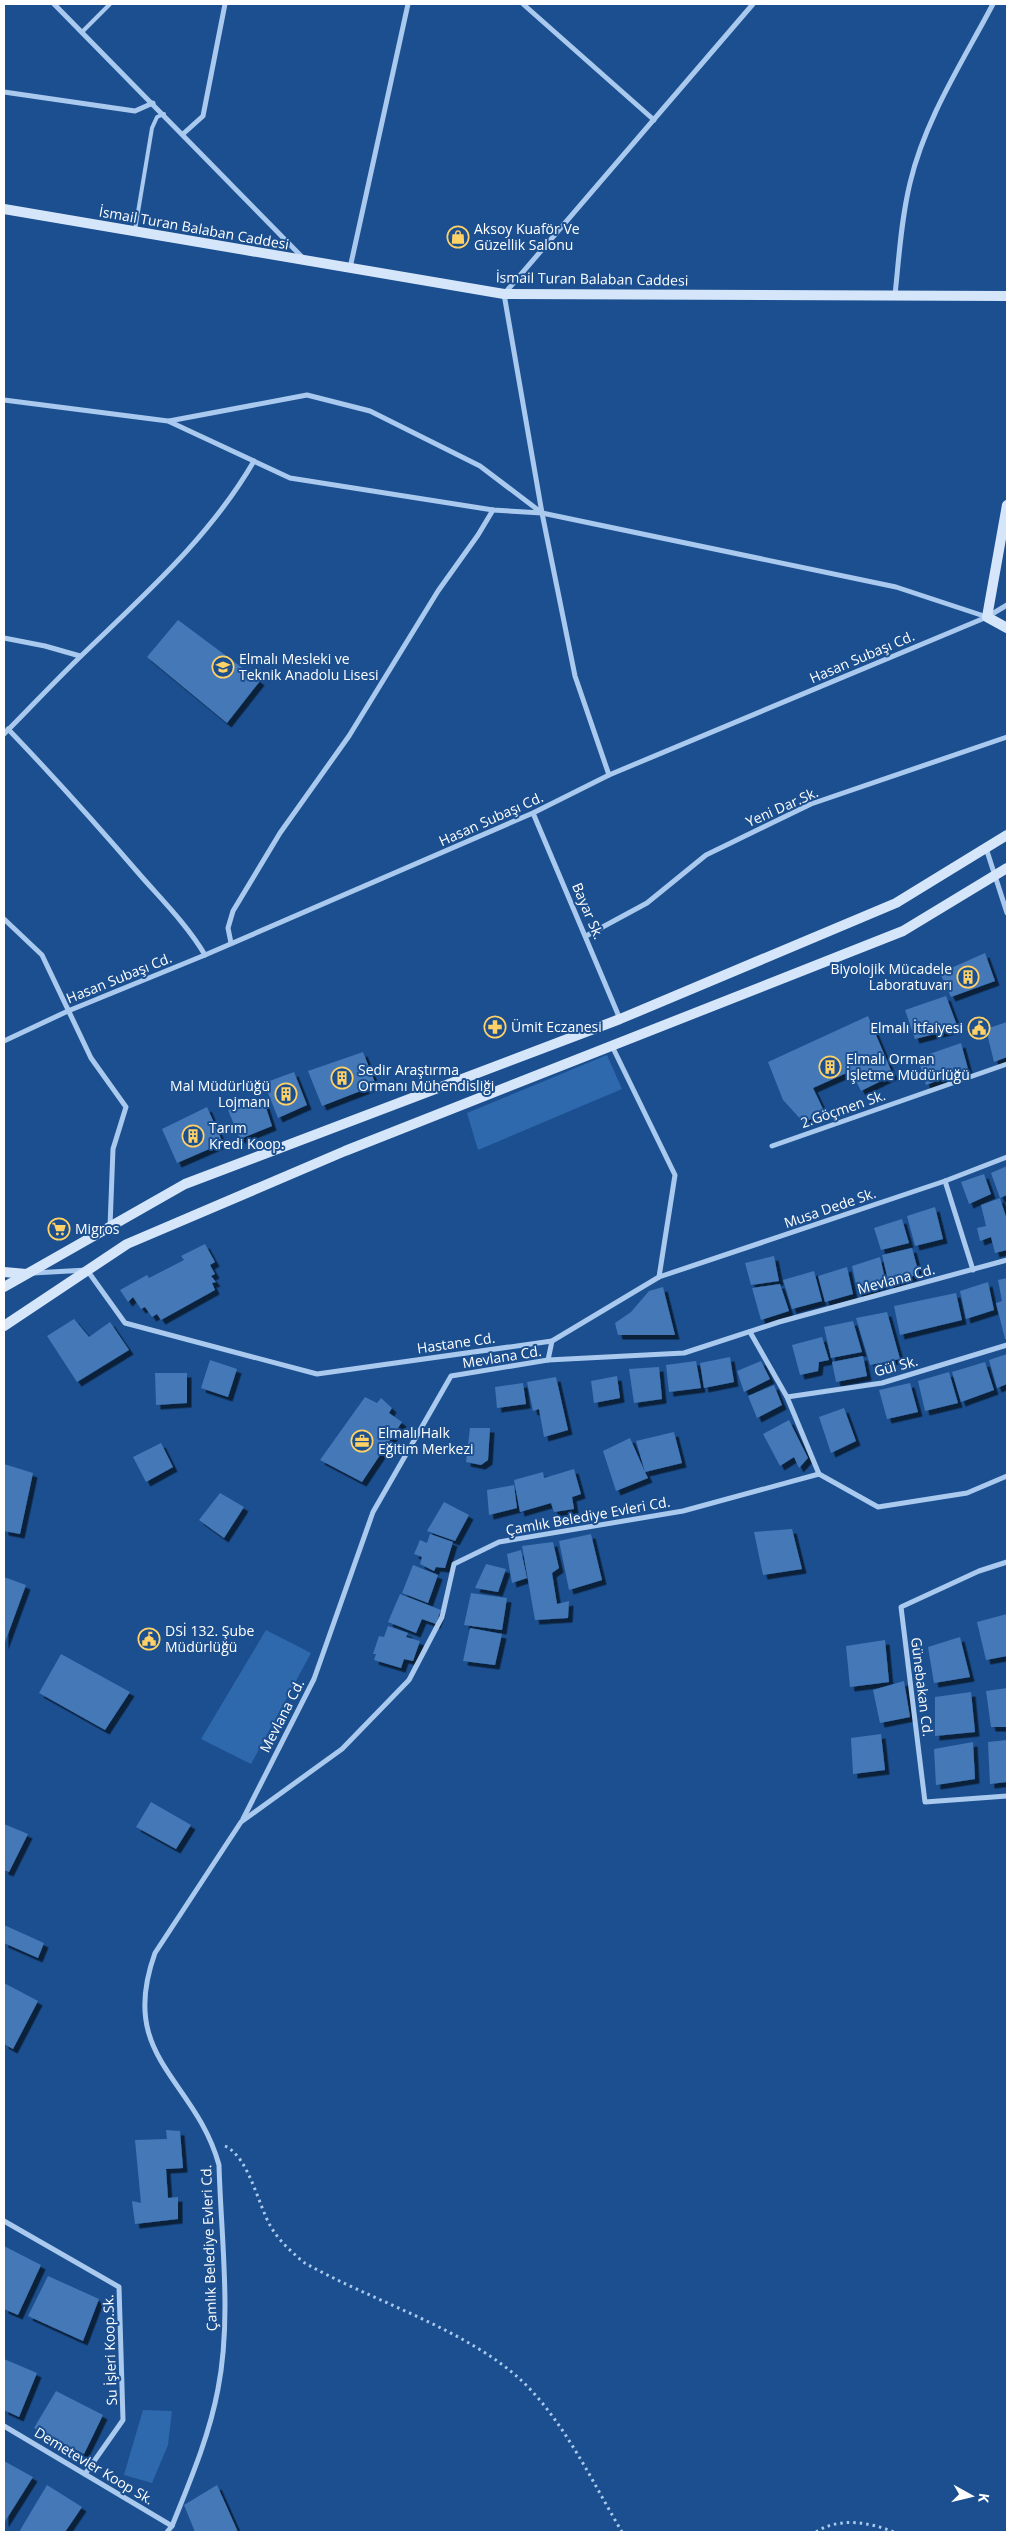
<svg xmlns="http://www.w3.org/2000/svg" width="1011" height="2536" font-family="'Open Sans',sans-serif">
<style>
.green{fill:#2e69ad}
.building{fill:#4478b7;filter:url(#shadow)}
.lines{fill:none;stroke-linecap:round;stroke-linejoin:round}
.path{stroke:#a9c9ee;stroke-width:3;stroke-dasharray:2.5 4;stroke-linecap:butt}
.lane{stroke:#a9c9ee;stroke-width:4}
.street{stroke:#a9c9ee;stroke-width:5}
.secondary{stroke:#d6e6fa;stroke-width:10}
.labels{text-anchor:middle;stroke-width:4;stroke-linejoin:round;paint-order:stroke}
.street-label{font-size:14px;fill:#fff;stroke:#1b4f8f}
.poi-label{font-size:14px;fill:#fff;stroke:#1b4f8f;text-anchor:start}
</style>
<defs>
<filter id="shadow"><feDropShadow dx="4.5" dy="4.5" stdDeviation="0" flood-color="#0009"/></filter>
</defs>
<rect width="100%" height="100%" fill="#1b4f8f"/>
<g class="green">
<polygon points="607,1055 622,1089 478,1150 467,1113"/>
<polygon points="266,1630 311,1653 251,1764 201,1739"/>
<polygon points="143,2410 172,2411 168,2445 152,2483 124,2475"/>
</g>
<g class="building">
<polygon points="178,620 260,681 227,723 147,657"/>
<polygon points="985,953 995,981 951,997 940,973"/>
<polygon points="946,996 958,1028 915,1039 905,1010"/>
<polygon points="868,1016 893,1075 861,1091 851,1071 813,1088 824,1111 804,1123 783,1100 768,1062"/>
<polygon points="1007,1022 1007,1057 994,1062 986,1029"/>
<polygon points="961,1043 968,1069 926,1085 918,1058"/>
<polygon points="363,1052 376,1085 322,1106 308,1071"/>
<polygon points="294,1072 307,1105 278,1118 264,1083"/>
<polygon points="263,1098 272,1126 240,1139 228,1110"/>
<polygon points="207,1107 223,1143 177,1163 162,1129"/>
<polygon points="1007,1166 1007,1195 1000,1198 1007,1220 1007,1250 995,1253 991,1237 980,1241 977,1228 986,1226 981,1205 1000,1198 991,1173"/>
<polygon points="984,1174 991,1194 969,1204 961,1182"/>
<polygon points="935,1207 943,1239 915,1246 907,1216"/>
<polygon points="902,1219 909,1243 881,1250 874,1228"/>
<polygon points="205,1244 215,1262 210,1265 215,1274 211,1276 216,1282 212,1283 215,1290 161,1320 157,1314 152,1317 145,1307 141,1309 133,1297 128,1302 120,1290 147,1275 149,1278 184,1260 181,1256"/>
<polygon points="912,1248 919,1274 889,1284 882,1255"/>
<polygon points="774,1256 779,1281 751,1285 745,1263"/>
<polygon points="880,1257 886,1283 858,1294 852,1266"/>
<polygon points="847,1267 853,1294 825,1302 818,1276"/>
<polygon points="814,1271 822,1301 792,1309 783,1280"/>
<polygon points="1007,1278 1007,1339 1005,1339 996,1303 1002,1301 998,1280"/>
<polygon points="988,1282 994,1310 966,1319 960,1291"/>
<polygon points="780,1284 789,1311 761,1320 752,1288"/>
<polygon points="663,1287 675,1335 618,1335 615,1323 631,1312 649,1291"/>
<polygon points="956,1293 962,1320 900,1335 894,1306"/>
<polygon points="887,1312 900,1359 870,1365 856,1318"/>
<polygon points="74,1319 89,1337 110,1322 129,1350 77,1382 47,1336"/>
<polygon points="853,1321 862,1352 831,1358 824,1327"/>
<polygon points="822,1337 829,1360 819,1362 818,1371 800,1375 792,1345"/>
<polygon points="1007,1354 1007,1384 997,1388 989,1360"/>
<polygon points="863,1356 867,1376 836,1382 832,1362"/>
<polygon points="730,1357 734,1382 704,1388 700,1363"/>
<polygon points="210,1360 237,1369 228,1397 201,1388"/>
<polygon points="696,1361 701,1388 669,1392 666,1365"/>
<polygon points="761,1361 770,1379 744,1392 737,1371"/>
<polygon points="985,1362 994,1390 961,1402 952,1372"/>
<polygon points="659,1367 662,1399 634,1403 629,1369"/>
<polygon points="949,1372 958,1403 925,1411 918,1381"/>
<polygon points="155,1373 187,1373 187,1403 156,1405"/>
<polygon points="617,1376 620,1398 594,1403 591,1381"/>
<polygon points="556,1377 568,1430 544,1437 539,1409 533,1411 527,1382"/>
<polygon points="523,1383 526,1404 497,1408 495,1387"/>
<polygon points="910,1383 918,1412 887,1419 879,1390"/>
<polygon points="774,1385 782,1405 757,1418 748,1396"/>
<polygon points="365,1397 377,1403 381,1398 392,1408 389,1413 402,1422 362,1482 320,1460"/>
<polygon points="844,1408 856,1441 831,1453 819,1417"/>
<polygon points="789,1420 808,1458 799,1468 794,1457 780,1466 763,1434"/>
<polygon points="470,1428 490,1428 488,1460 481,1465 466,1462"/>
<polygon points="674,1432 682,1463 645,1472 648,1478 616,1491 603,1451 630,1438 645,1472 636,1441"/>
<polygon points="161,1443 173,1467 146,1482 133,1457"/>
<polygon points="4,1464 33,1473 20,1534 4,1531"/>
<polygon points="574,1469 581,1494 572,1497 574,1509 554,1512 551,1503 520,1512 514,1480 543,1472 544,1478"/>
<polygon points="514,1485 517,1508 489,1515 487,1490"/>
<polygon points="220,1493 244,1507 224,1538 199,1520"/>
<polygon points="444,1502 469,1515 455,1541 427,1531"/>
<polygon points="792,1529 802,1569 763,1575 754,1532"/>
<polygon points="430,1534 453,1542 445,1568 436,1567 434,1571 420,1564 422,1557 414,1554 420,1540 427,1543"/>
<polygon points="591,1534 602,1580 569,1590 559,1541"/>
<polygon points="553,1542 559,1568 552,1573 557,1604 569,1601 568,1618 535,1620 522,1546"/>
<polygon points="521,1550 527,1578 512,1583 507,1554"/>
<polygon points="486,1564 506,1569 498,1592 475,1588"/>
<polygon points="413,1565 438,1575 428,1603 402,1593"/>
<polygon points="4,1577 26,1585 4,1645"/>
<polygon points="471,1593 507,1598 502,1630 464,1625"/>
<polygon points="400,1594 441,1610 436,1624 422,1619 416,1633 388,1622"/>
<polygon points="1007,1614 1007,1656 986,1660 977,1622"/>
<polygon points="388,1626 408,1633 406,1637 420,1641 413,1661 404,1659 401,1668 374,1660 376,1654 373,1654 379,1636 384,1637"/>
<polygon points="470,1628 502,1634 495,1665 463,1661"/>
<polygon points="960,1637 970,1677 934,1683 928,1647"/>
<polygon points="885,1640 889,1682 850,1687 846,1646"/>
<polygon points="61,1654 130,1692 105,1730 39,1693"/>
<polygon points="904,1681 910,1717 880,1723 873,1690"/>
<polygon points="1007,1688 1007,1727 991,1727 986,1691"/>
<polygon points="971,1692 975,1732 935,1736 935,1697"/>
<polygon points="881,1734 885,1770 853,1774 851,1738"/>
<polygon points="1007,1740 1007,1782 990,1784 988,1742"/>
<polygon points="973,1742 975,1779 936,1785 934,1749"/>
<polygon points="151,1802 191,1825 176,1849 136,1827"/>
<polygon points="4,1824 28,1834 9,1872 4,1870"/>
<polygon points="4,1925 44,1943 38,1958 4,1943"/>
<polygon points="4,1983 38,2001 13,2049 4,2044"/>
<polygon points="166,2130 180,2131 183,2168 166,2169 168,2198 178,2197 178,2219 135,2224 132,2201 141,2203 135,2140 167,2139"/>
<polygon points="4,2246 41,2265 18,2315 4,2309"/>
<polygon points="48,2276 99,2299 83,2341 28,2316"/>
<polygon points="4,2359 37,2373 19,2417 4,2410"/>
<polygon points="56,2391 103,2415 84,2454 34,2428"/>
<polygon points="4,2461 33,2477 4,2523"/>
<polygon points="47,2485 82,2507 65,2532 19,2532"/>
<polygon points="217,2485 238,2532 195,2532 184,2505"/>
</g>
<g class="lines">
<g class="path">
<path d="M 225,2146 C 249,2157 258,2205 271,2227 C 279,2241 291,2251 303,2262 C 371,2301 465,2328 522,2381 C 564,2421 593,2483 622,2532"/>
<path d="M 816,2532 C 839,2517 869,2522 894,2532"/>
</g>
<g class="lane">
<polyline points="82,32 110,4"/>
<polyline points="135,230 152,128 157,117 164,114"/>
</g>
<g class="street">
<polyline points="54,4 304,259"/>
<polyline points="523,4 654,120"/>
<polyline points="4,92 135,111 153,103"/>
<polyline points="183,134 203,116 225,4"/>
<polyline points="350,268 408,4"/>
<path d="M 895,295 C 899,258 901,220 910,183 C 925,119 963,61 993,4"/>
<polyline points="4,400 168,421 290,478 493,510 542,513 896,587 987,617"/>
<polyline points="169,421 307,395 370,411 480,466 542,513"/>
<polyline points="4,638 45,646 80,656"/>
<path d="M 8,729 C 54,777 98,826 141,876 C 163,901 188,926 205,955"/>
<path d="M 4,734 C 30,708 55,681 82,655 C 144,595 210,537 254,461"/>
<polyline points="609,775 575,676 542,513 504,294 753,4"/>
<polyline points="533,813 620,1019"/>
<polyline points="986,848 1007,913"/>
<polyline points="4,919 42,955 91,1058 126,1107 113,1149 110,1226"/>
<polyline points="586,936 647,903 706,855 811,804 1007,737"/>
<polyline points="231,943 228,928 233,911 280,833 349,736 438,591 478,535 493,510"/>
<polyline points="4,1041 68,1011 205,955 533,813 609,775 987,617 1007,605"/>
<polyline points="772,1146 1007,1064"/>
<polyline points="945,1181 973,1270"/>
<polyline points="33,1273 87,1270 125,1323 317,1374 552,1341 659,1277 675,1175 612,1046"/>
<polyline points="659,1277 945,1181 1007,1157"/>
<polyline points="750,1332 787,1397 819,1474"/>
<polyline points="548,1360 552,1341"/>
<polyline points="787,1397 882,1383 1007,1345"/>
<polyline points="1007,1562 979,1571 901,1607 925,1802 1007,1796"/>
<polyline points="243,1819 314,1679 373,1512 451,1376 548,1360 684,1353 779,1322 1007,1260"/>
<polyline points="4,2221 119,2287 123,2420 85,2474"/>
<polyline points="4,2426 172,2526"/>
<path d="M 167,2532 L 172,2526 C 190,2481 209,2437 218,2389 C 232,2318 221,2237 219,2165 C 195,2078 117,2058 155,1953 L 241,1822 L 342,1749 L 409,1680 L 442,1617 L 454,1564 L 499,1542 L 683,1511 L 819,1474 L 878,1507 L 967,1493 L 1007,1476"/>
</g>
<g class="secondary">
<polyline points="4,209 504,294 1007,296"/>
<polyline points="1007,505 987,617 1007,628"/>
<polyline points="4,1272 26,1274"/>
<polyline points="4,1287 185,1184 620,1019 896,903 1007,835"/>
<polyline points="4,1326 127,1244 345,1151 903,931 1007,868"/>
</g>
</g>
<defs>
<g id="shop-ring" transform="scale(1.125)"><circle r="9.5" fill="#1b4f8f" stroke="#ffd166" stroke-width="1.5"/><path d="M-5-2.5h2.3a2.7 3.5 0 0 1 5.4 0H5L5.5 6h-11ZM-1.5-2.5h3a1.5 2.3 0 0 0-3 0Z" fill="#ffd166"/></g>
<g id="school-ring" transform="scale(1.125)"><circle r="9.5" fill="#1b4f8f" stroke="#ffd166" stroke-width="1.5"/><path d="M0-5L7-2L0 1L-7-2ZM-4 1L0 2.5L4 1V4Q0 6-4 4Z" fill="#ffd166"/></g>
<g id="building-ring" transform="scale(1.125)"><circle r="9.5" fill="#1b4f8f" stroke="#ffd166" stroke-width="1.5"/><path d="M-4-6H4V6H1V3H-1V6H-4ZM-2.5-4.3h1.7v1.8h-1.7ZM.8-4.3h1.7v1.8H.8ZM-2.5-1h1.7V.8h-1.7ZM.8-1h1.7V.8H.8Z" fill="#ffd166"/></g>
<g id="pharmacy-ring" transform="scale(1.125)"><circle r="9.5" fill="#1b4f8f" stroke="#ffd166" stroke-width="1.5"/><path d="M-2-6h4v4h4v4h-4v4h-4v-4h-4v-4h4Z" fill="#ffd166"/></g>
<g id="civic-ring" transform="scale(1.125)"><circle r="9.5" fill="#1b4f8f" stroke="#ffd166" stroke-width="1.5"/><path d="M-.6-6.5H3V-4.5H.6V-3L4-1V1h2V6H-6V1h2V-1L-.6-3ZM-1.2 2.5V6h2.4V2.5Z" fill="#ffd166"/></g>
<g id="supermarket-ring" transform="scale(1.125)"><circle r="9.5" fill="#1b4f8f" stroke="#ffd166" stroke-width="1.5"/><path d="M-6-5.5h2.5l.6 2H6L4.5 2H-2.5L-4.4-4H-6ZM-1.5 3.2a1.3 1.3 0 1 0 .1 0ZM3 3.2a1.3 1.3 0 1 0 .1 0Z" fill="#ffd166"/></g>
<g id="office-ring" transform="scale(1.125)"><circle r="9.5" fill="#1b4f8f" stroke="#ffd166" stroke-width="1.5"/><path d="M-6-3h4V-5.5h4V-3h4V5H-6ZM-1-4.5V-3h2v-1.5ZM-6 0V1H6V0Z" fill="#ffd166"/></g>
</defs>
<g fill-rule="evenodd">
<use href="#shop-ring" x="458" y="237"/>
<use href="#school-ring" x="223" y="667"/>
<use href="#building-ring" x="968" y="977"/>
<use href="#pharmacy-ring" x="495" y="1027"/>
<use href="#civic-ring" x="979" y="1028"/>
<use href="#building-ring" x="830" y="1067"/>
<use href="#building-ring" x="342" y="1078"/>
<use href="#building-ring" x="286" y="1094"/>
<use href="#building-ring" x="193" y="1136"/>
<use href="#supermarket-ring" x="59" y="1229"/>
<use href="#office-ring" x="362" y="1441"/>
<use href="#civic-ring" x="149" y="1639"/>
</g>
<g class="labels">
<g class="street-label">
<text transform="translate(194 228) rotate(10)" y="5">İsmail Turan Balaban Caddesi</text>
<text transform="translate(592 279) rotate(1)" y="5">İsmail Turan Balaban Caddesi</text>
<text transform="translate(862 657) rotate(-23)" y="5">Hasan Subaşı Cd.</text>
<text transform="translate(782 807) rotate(-24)" y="5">Yeni Dar.Sk.</text>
<text transform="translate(491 819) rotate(-24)" y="5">Hasan Subaşı Cd.</text>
<text transform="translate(588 911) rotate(67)" y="5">Bayar Sk.</text>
<text transform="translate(119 978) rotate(-22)" y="5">Hasan Subaşı Cd.</text>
<text transform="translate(843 1109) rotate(-19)" y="5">2.Göçmen Sk.</text>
<text transform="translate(830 1208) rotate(-19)" y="5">Musa Dede Sk.</text>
<text transform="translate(896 1279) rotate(-15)" y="5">Mevlana Cd.</text>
<text transform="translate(456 1343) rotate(-8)" y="5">Hastane Cd.</text>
<text transform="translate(502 1357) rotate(-9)" y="5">Mevlana Cd.</text>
<text transform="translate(896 1366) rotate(-15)" y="5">Gül Sk.</text>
<text transform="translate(588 1516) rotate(-10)" y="5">Çamlık Belediye Evleri Cd.</text>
<text transform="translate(922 1687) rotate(83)" y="5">Günebakan Cd.</text>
<text transform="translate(282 1716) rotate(-63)" y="5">Mevlana Cd.</text>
<text transform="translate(209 2248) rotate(-92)" y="5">Çamlık Belediye Evleri Cd.</text>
<text transform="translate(110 2350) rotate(-92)" y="5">Su İşleri Koop.Sk.</text>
<text transform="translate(94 2466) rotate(31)" y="5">Demetevler Koop Sk.</text>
</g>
<g class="poi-label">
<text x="474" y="234">Aksoy Kuaför Ve<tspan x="474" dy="16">Güzellik Salonu</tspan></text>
<text x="239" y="664">Elmalı Mesleki ve<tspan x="239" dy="16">Teknik Anadolu Lisesi</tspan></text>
<text x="952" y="974" text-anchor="end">Biyolojik Mücadele<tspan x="952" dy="16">Laboratuvarı</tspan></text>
<text x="511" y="1032">Ümit Eczanesi</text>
<text x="963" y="1033" text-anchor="end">Elmalı İtfaiyesi</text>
<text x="846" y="1064">Elmalı Orman<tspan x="846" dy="16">İşletme Müdürlüğü</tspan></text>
<text x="358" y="1075">Sedir Araştırma<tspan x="358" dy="16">Ormanı Mühendisliği</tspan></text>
<text x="270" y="1091" text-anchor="end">Mal Müdürlüğü<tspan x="270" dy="16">Lojmanı</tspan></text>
<text x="209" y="1133">Tarım<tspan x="209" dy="16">Kredi Koop.</tspan></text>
<text x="75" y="1234">Migros</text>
<text x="378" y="1438">Elmalı Halk<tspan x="378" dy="16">Eğitim Merkezi</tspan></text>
<text x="165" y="1636">DSİ 132. Şube<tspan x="165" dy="16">Müdürlüğü</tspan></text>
</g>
</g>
<rect width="1011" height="2536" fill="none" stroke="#ffffff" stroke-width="10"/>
<g transform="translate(971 2496) rotate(98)" stroke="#1b4f8f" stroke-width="4" paint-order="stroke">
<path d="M0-4L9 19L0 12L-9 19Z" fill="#ffffff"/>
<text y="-8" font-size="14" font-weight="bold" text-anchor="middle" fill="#ffffff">K</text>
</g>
</svg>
